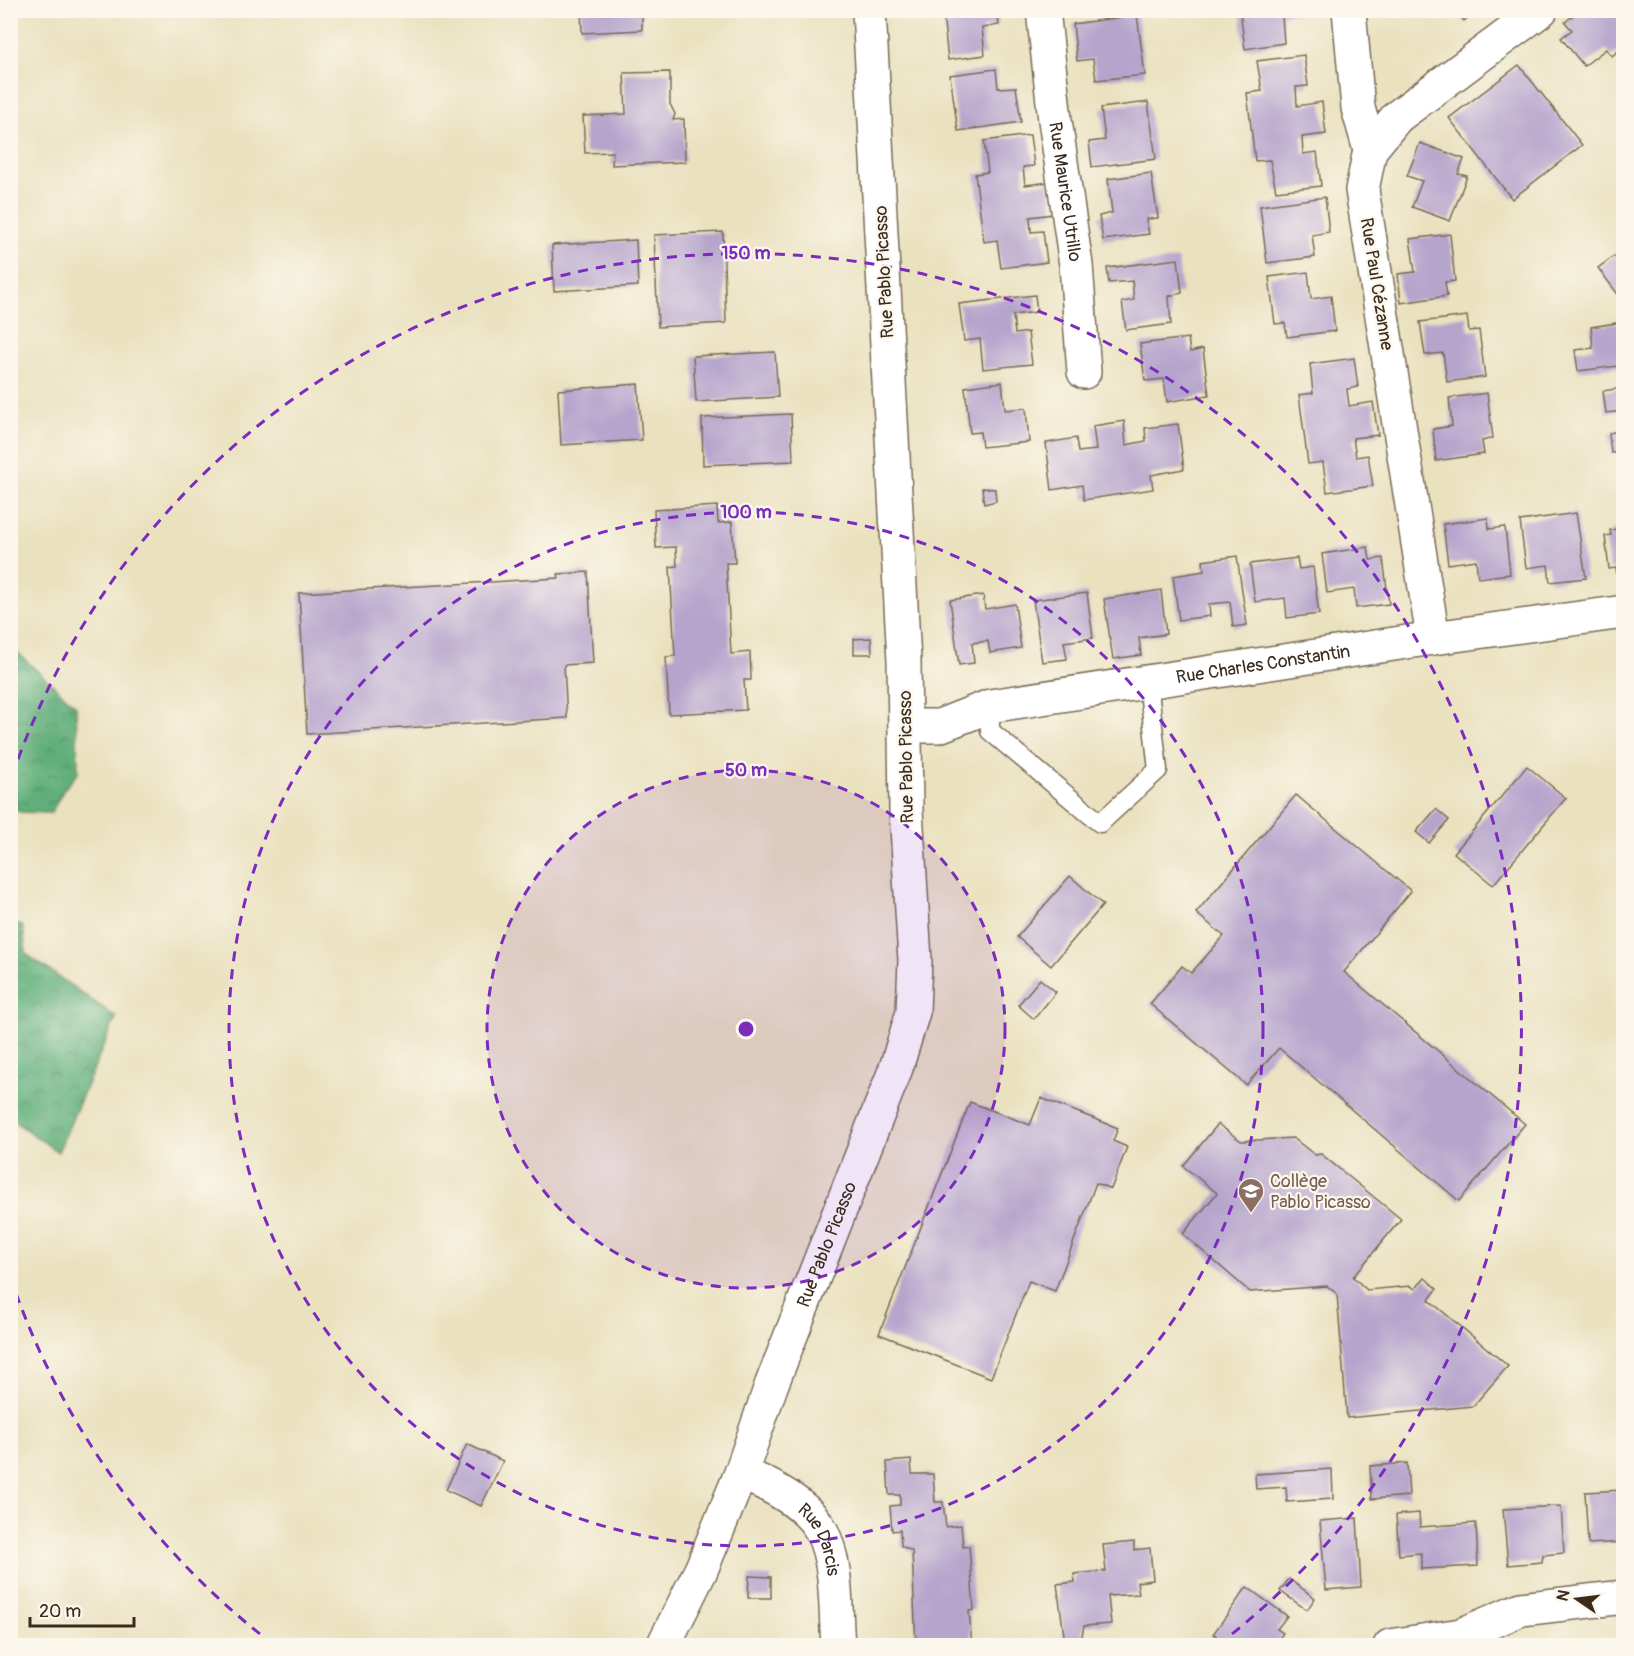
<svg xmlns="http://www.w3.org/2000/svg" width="1634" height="1656" font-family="Pangolin,sans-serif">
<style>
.forest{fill:url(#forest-crowns);stroke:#4e6c4c;stroke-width:1.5}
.building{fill:#b5a4cc}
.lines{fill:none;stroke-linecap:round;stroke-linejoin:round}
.service-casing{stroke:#786a56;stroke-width:21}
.minor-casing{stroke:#786a56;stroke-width:36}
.service{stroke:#fff;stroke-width:18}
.minor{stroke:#fff;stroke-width:33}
.ring{fill:none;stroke:#7b2cbf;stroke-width:3;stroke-dasharray:10 8}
.labels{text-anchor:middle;stroke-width:4.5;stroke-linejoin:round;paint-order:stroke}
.street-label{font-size:18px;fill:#3b2a1e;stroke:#fbf7ec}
.education-label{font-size:18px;fill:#785e54;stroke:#fbf7ec;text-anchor:start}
.centre{fill:#7b2cbf;stroke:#fbf7ec;stroke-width:3}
.ring-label{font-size:18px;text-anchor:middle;font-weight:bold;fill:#7b2cbf;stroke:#fbf7ec;stroke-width:4.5;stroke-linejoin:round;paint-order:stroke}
</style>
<defs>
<pattern id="forest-crowns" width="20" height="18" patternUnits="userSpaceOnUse" patternTransform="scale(1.5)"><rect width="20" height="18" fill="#60af7a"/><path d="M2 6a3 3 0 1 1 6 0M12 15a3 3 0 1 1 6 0" fill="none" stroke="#508f63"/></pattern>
</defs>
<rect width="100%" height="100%" fill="#fbf7ec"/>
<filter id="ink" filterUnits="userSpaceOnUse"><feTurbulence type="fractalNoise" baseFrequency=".0167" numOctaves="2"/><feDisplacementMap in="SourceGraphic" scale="12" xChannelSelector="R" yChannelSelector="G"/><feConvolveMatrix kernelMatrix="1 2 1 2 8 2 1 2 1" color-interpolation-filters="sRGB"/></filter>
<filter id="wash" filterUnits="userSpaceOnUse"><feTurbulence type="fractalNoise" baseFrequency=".008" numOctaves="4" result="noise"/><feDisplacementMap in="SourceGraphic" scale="24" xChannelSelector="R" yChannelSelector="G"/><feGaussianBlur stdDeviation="1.35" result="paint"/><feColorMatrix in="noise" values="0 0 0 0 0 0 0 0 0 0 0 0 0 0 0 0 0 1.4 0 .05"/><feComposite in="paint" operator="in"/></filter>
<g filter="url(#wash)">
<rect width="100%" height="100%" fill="#eae1bf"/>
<g class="forest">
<polygon points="10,646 76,706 78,773 64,789 51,813 20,812 11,805"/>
<polygon points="11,921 23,927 26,954 116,1017 58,1152 11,1119 10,995 13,992 10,990"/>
</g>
<g id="blocks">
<g class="building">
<polygon points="581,10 642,10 642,30 582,33"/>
<polygon points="953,10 997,10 999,25 982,28 985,55 948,60 943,14 953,13"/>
<polygon points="1240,10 1301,10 1301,12 1282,15 1284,43 1245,49"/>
<polygon points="1455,10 1477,10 1464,21"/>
<polygon points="1580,10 1623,10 1623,47 1612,56 1606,49 1584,66 1561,38 1572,30 1565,22"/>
<polygon points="1137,15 1145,75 1096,80 1093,59 1077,61 1073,24"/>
<polygon points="1304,55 1308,86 1296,87 1297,106 1322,102 1326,134 1302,137 1303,154 1317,152 1321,186 1276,191 1270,160 1255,161 1247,93 1262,91 1257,61"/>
<polygon points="1519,65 1582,145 1512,199 1449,118"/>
<polygon points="996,69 998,88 1016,87 1021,122 958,131 950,75"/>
<polygon points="670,72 670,104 675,114 673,120 684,119 685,162 612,165 613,152 585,153 583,116 626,114 624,73"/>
<polygon points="1148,102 1156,159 1092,167 1089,142 1105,140 1101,108"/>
<polygon points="1030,135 1034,166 1023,167 1025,185 1049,182 1053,214 1030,217 1031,232 1043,231 1047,262 1001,268 997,240 984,242 975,174 988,172 984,141"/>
<polygon points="1420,143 1464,159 1458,174 1467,176 1450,221 1412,207 1422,181 1407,176"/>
<polygon points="1151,173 1158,218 1146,219 1149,234 1103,240 1099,216 1112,213 1108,179"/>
<polygon points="1325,197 1329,232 1312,235 1315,257 1267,263 1260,206"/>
<polygon points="723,232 726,323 658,327 654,235"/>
<polygon points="1450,234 1455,281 1445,282 1447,296 1401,303 1398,274 1415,272 1410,239"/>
<polygon points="636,240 638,286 554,291 552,245"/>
<polygon points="1614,256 1623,268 1623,301 1598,268"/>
<polygon points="1178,259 1182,293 1169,296 1171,324 1126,330 1122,302 1134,300 1132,281 1109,283 1107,268"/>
<polygon points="1308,272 1311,299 1331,296 1335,331 1287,337 1285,323 1275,324 1269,277"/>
<polygon points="1035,295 1037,312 1013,315 1015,334 1028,332 1032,364 983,369 980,339 964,341 959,304"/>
<polygon points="1467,316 1469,331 1479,330 1485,377 1447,382 1443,353 1425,355 1420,322"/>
<polygon points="1623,322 1623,411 1606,413 1603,391 1621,388 1618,366 1578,371 1575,350 1593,348 1591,327"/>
<polygon points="1188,338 1190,352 1203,349 1209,395 1167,402 1164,379 1145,381 1140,344"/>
<polygon points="775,352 778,397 696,402 693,356"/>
<polygon points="1354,358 1358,387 1347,389 1349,406 1373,402 1378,435 1353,438 1356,457 1368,455 1373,486 1327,492 1323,462 1308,464 1299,395 1313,393 1310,364"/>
<polygon points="1002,382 1005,410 1026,408 1029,442 982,447 980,432 970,433 965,387"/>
<polygon points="638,384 642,440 561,445 558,390"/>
<polygon points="1487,393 1493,438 1482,441 1484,454 1436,461 1433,429 1452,426 1449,398"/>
<polygon points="791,414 793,461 703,465 702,418"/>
<polygon points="1124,421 1126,445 1146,441 1145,428 1178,424 1184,469 1151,475 1153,489 1084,500 1082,485 1052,490 1046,443 1076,438 1078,452 1096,450 1093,426"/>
<polygon points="1623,430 1623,459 1622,459 1621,452 1611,453 1609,433"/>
<polygon points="982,488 995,489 996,501 984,504"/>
<polygon points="717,506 718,523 732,522 735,563 726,563 731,654 750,652 751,680 744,680 746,710 669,714 666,657 675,656 670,567 677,566 676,547 656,548 654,510"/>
<polygon points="1576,513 1586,578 1550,582 1548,565 1526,568 1520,521"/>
<polygon points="1488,518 1489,529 1505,527 1510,574 1478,578 1476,560 1448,564 1443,524"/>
<polygon points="1623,528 1623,574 1617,575 1616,568 1609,569 1605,536 1611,535 1610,530"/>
<polygon points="1368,547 1370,560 1383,558 1389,604 1356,608 1354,589 1327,593 1322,554"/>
<polygon points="1237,556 1247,625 1233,627 1230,602 1209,604 1210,616 1179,620 1173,576 1204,571 1203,561"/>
<polygon points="1297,558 1299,569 1313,567 1319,614 1287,618 1285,598 1255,602 1250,564"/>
<polygon points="588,572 593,663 564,665 567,718 307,734 299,593 559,578 558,574"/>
<polygon points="1161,590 1166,634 1139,638 1141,655 1113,659 1104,599"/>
<polygon points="1087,593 1093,638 1064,642 1067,659 1042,662 1033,600"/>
<polygon points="983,595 985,609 1015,604 1021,648 990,653 988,641 972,643 974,663 959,665 950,600"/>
<polygon points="871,638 872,654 854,654 854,639"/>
<polygon points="1527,766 1566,798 1493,885 1454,853"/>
<polygon points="1296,795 1411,891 1344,972 1525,1124 1459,1201 1279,1048 1246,1085 1150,1004 1182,966 1191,973 1224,936 1196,913"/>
<polygon points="1436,809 1449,820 1429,843 1416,832"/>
<polygon points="1070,876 1103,905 1051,966 1017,937"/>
<polygon points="1040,979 1056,992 1034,1019 1018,1005"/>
<polygon points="1041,1098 1118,1128 1113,1141 1127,1147 1111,1189 1096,1183 1055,1291 1029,1281 991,1378 879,1334 970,1102 1030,1125"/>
<polygon points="1218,1124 1241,1141 1293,1138 1315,1155 1321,1154 1401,1219 1353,1277 1367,1290 1411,1286 1415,1289 1425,1278 1437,1289 1429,1300 1508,1366 1473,1406 1347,1418 1337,1294 1327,1286 1250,1292 1183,1234 1217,1193 1183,1166"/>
<polygon points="467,1444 503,1461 481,1506 446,1490"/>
<polygon points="911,1460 912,1474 933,1474 935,1502 943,1502 946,1527 961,1525 963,1547 969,1546 974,1610 969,1611 972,1646 916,1646 912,1551 901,1546 900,1530 892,1531 890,1506 900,1505 900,1495 889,1495 887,1462"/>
<polygon points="1407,1463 1409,1496 1372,1499 1370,1466"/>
<polygon points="1332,1469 1333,1499 1287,1502 1286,1487 1256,1489 1255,1474"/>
<polygon points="1623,1490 1623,1542 1588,1544 1585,1492"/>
<polygon points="1561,1506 1564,1553 1543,1555 1542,1562 1508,1565 1503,1509"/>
<polygon points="1419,1513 1420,1527 1476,1523 1478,1566 1421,1569 1421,1553 1399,1555 1396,1515"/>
<polygon points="1357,1518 1361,1587 1326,1590 1320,1521"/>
<polygon points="1134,1542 1134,1550 1150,1548 1153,1580 1137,1582 1139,1594 1108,1596 1111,1624 1084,1626 1081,1641 1065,1643 1057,1584 1075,1582 1074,1574 1106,1571 1103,1545"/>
<polygon points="749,1576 771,1577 771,1598 748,1598"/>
<polygon points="1289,1579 1315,1598 1307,1610 1280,1591"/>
<polygon points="1247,1587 1287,1616 1277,1629 1283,1633 1274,1646 1209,1646 1216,1635 1213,1634"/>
</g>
</g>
</g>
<g filter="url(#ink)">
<use href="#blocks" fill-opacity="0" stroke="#786a56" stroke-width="1.5"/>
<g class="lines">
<g class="service-casing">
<polyline id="service" points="990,706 990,731 1100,823 1158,770 1148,682"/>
</g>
<g class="minor-casing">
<g id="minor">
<path id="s1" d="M 1043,10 L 1055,120 L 1076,265 L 1084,372"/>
<polyline points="1349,10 1358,108 1370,150"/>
<polyline points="1433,638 1362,190 1370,150 1397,117 1541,10"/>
<path id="s2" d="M 907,726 L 939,726 L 990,706 L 1433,638 L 1624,612"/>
<path id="s3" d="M 741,1473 C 768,1484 808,1504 822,1532 C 838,1565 835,1609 838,1646"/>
<path id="s4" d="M 663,1646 L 701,1570 L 741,1473 L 771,1386 L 896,1068 L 913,1012 L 915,960 L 906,810 L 904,661 L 869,10"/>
<polyline points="1390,1646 1461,1635 1521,1609 1624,1597"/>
</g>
</g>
<use href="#service" class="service"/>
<use href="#minor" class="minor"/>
</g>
</g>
<circle cx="746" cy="1029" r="259" fill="#7b2cbf" fill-opacity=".12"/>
<g class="ring">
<circle cx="746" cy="1029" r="259"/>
<circle cx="746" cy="1029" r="517"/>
<path d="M274 1645A776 776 0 0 1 12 1282M12 776A776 776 0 1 1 1218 1645"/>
</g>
<defs>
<g id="school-pin" transform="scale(1.35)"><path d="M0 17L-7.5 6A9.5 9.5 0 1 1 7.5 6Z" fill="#8d6e63" stroke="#fbf7ec"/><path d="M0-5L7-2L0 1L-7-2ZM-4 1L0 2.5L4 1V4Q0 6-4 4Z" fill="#fff"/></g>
</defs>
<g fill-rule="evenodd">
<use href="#school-pin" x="1251" y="1191"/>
</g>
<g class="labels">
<g class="street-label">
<text dy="6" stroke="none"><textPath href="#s1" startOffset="183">Rue Maurice Utrillo</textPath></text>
<text transform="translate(884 272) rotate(-93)" y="6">Rue Pablo Picasso</text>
<text transform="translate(1377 284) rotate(81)" y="6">Rue Paul Cézanne</text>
<text dy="6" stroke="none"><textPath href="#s2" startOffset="363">Rue Charles Constantin</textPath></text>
<text transform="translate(906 757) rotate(-91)" y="6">Rue Pablo Picasso</text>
<text dy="6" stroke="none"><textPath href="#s4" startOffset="434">Rue Pablo Picasso</textPath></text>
<text dy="6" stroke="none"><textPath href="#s3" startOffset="108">Rue Darcis</textPath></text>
</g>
<g class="education-label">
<text x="1270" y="1187">Collège<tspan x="1270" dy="21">Pablo Picasso</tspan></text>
</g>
</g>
<circle cx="746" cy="1029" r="9" class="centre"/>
<g class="ring-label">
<text x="746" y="259">150 m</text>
<text x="746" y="518">100 m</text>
<text x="746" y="776">50 m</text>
</g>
<rect width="1634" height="1656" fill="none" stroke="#fbf7ec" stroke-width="36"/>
<g transform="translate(1577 1599) rotate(284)" stroke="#fbf7ec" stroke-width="4.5" paint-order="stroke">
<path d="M0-4.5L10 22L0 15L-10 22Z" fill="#3b2a1e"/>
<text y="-9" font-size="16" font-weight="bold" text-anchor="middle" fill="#3b2a1e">N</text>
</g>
<path d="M30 1617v9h104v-9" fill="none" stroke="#3b2a1e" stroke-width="3"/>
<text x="39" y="1617" font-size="18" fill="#3b2a1e" stroke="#fbf7ec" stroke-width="4.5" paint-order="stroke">20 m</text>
</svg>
